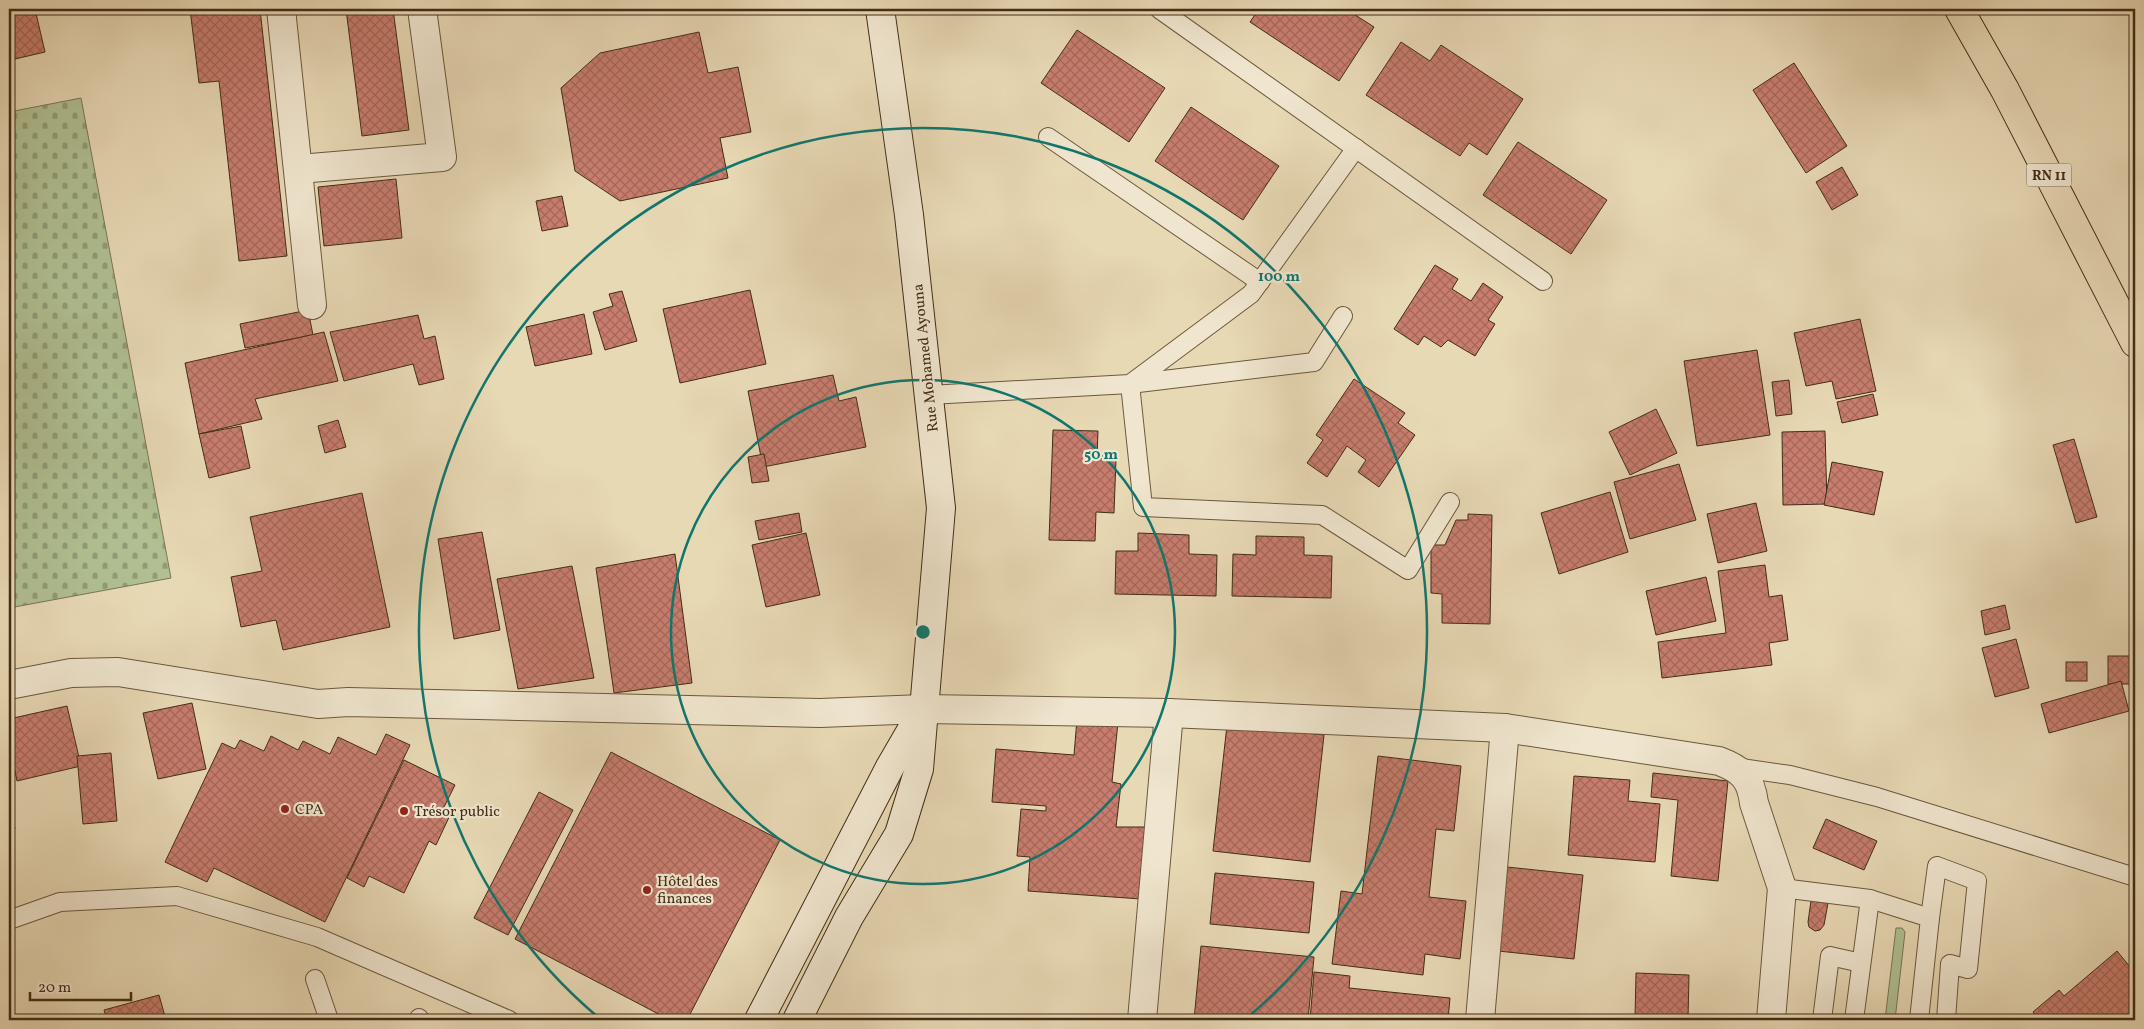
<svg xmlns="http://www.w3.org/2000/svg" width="2144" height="1029" font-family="Vollkorn,serif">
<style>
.cemetery{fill:url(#cemetery-stones);stroke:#797654}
.garden{fill:#b0c092;stroke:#797654}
.building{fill:url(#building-cross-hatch);stroke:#422d16}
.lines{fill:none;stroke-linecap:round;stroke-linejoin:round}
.lane-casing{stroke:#6c583e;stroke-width:20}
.street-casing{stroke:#6c583e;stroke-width:30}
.secondary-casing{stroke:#422d16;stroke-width:30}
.primary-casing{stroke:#422d16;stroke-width:30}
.lane{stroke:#f0e6cf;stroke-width:18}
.street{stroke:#f0e6cf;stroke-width:28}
.secondary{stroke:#f0e6cf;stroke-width:28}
.primary{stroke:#e8d9b5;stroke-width:28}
.ring{fill:none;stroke:#0f766e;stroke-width:2.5}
.poi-dot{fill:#8f2418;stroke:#f0e6cf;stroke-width:2}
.labels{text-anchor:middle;stroke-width:4.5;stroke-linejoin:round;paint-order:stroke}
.shield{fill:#f0e6cf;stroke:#76644e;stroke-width:1}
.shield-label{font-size:14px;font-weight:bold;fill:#422d16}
.street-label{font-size:15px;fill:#422d16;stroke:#f0e6cf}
.poi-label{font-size:15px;fill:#422d16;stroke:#f0e6cf;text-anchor:start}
.centre{fill:#0f766e;stroke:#f0e6cf;stroke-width:2.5}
.ring-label{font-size:15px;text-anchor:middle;font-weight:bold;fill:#0f766e;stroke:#f0e6cf;stroke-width:4.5;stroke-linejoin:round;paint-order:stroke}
</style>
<defs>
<pattern id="cemetery-stones" width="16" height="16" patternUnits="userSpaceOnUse" patternTransform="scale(1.25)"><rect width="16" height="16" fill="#b0c092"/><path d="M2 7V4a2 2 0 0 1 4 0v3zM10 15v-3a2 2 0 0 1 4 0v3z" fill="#919c76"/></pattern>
<pattern id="building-cross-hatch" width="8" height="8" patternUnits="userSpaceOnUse" patternTransform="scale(1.25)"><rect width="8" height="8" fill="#c87d6e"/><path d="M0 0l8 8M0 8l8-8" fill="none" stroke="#a46759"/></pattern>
</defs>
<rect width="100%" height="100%" fill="#e8d9b5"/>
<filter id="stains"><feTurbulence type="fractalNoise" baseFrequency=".004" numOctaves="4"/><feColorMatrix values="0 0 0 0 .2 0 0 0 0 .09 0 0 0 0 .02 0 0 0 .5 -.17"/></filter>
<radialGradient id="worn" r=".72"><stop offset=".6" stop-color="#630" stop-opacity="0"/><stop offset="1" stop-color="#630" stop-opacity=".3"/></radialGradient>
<polygon class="cemetery" points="81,98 171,578 9,608 9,112"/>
<polygon class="garden" points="1896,928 1902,928 1905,932 1895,1020 1885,1020"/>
<g class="building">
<polygon points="18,9 35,9 45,52 15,59 9,28 9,11"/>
<polygon points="190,9 260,9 287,256 239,261 219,81 199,83"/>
<polygon points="346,9 393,9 409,130 362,136"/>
<polygon points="1259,9 1346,9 1374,27 1339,81 1250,22"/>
<polygon points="1077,30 1165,88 1129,142 1041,83"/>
<polygon points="699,32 708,73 738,67 751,132 720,138 728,178 620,201 575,171 561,88 600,53"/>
<polygon points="1401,42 1430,61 1441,45 1523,99 1487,155 1469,143 1460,156 1366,95"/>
<polygon points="1794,63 1847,146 1806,173 1753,90"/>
<polygon points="1191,107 1279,166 1243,220 1155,161"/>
<polygon points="1518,142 1607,200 1571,254 1483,195"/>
<polygon points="1842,167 1858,195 1832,210 1816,182"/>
<polygon points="396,179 402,238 324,246 318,187"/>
<polygon points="562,196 568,226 542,231 536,201"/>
<polygon points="1435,265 1458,279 1452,289 1471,301 1483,283 1503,297 1488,320 1495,324 1475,356 1448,340 1441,347 1424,336 1418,345 1394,329"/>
<polygon points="750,290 766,364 680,383 663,309"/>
<polygon points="622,291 637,341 605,350 593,312 613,306 609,294"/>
<polygon points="308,310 313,335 245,348 240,324"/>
<polygon points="584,314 592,354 535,366 526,327"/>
<polygon points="418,315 424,339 435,336 444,379 419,385 413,364 344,381 330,332"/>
<polygon points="1860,319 1876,391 1836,399 1832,381 1806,386 1794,333"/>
<polygon points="324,332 338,381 255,399 262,419 199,434 185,363"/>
<polygon points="1757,350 1770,435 1697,446 1684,361"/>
<polygon points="833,375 839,401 856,397 866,447 763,467 748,391"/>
<polygon points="1354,379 1405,413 1398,423 1415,435 1379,487 1358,472 1366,460 1347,446 1327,477 1307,463 1323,440 1316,435"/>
<polygon points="1789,380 1792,414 1776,416 1772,382"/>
<polygon points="1873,394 1878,415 1842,423 1837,402"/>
<polygon points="1656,409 1677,453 1630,475 1609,432"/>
<polygon points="338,420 346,447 325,453 318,426"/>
<polygon points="241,426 250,468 209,478 199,434"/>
<polygon points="1053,430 1098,431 1097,458 1116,459 1114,513 1096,512 1095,541 1049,540"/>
<polygon points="1825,431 1827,504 1783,505 1782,432"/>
<polygon points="2074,439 2097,517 2076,523 2053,445"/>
<polygon points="764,454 769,481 752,483 748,457"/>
<polygon points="1832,462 1883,472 1874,515 1824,505"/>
<polygon points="1679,464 1696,520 1630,539 1614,482"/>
<polygon points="1610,492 1628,552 1559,574 1541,513"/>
<polygon points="362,493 390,627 283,650 276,620 241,627 231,577 262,571 250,517"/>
<polygon points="1756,503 1767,551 1718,563 1707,514"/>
<polygon points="799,513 802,532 759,540 755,521"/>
<polygon points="1468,514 1492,515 1490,624 1442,623 1442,594 1431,593 1431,545 1445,545 1456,520 1468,520"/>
<polygon points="482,532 500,630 454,639 438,539"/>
<polygon points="806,533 820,595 766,607 752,545"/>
<polygon points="1138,533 1189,535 1189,554 1217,555 1216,596 1115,594 1116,551 1138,551"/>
<polygon points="1256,536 1304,537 1304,555 1332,556 1331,598 1232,596 1233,554 1256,555"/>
<polygon points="675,554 692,683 614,693 596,568"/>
<polygon points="1765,565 1769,597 1782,595 1788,640 1769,643 1772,665 1662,678 1658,642 1726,633 1718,571"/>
<polygon points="572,566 594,678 518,689 497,579"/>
<polygon points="1706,577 1716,621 1656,635 1646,591"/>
<polygon points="2005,605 2010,629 1985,635 1981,611"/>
<polygon points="2016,639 2029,688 1995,697 1982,648"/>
<rect x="2108" y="656" width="27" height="28"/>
<rect x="2066" y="662" width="21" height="19"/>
<polygon points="2121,681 2129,711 2049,733 2041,704"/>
<polygon points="192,703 206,769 158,779 143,713"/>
<polygon points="67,706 81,766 17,781 9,742 9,719"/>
<polygon points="1077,719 1118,722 1112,782 1121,784 1116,827 1147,827 1141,899 1028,891 1030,857 1017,856 1021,809 1046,811 1046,806 992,802 996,749 1074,755"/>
<polygon points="1227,725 1324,735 1310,862 1213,851"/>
<polygon points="386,734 410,745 325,922 214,868 207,882 165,862 222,743 235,749 240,740 264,751 271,736 298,750 303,741 330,754 338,737 376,755"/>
<polygon points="611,752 780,840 687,1020 670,1020 515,939"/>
<polygon points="111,753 117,821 83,824 77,756"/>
<polygon points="1378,756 1461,766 1454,831 1436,829 1429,897 1466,901 1460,959 1425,954 1423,975 1332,964 1341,891 1362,894"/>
<polygon points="404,760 455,785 443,809 451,813 436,845 429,841 404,893 369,876 364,887 347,878"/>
<polygon points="1653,773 1728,781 1718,881 1671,876 1678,800 1651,797"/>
<polygon points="1574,776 1630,780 1628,801 1660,804 1655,862 1568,855"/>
<polygon points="539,792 573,810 508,935 474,918"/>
<polygon points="9,797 15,829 9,830"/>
<polygon points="1826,819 1877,841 1864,870 1813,848"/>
<polygon points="1507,867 1583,875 1574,959 1498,951"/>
<polygon points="1215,873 1314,882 1309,933 1210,924"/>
<polygon points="1811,901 1828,903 1824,925 1820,930 1815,931 1809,927 1808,922"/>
<polygon points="1201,946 1314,957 1308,1020 1194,1020"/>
<polygon points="2117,951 2135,973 2135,1020 2039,1020 2033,1012 2059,990 2064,996"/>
<polygon points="1314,972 1350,976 1349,988 1450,998 1448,1020 1310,1020"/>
<polygon points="1636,973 1689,975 1688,1020 1635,1020"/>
<polygon points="159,995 166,1020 107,1020 104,1010"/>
</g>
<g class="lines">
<g class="lane-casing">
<g id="lane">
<polyline points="1159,9 1543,281"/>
<polyline points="1048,137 1260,282"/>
<polyline points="1343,316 1314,362 1130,384 1143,507 1322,515 1408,570 1450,502"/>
<polyline points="929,395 1130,384 1251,294 1356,148"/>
<polyline points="1734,767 1790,775 1877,797 2135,877"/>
<polyline points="1782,888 1870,899 1854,1020"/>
<polyline points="1870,899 1930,918 1919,1020"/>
<polyline points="1930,918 1937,866 1977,881 1968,969 1950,964 1946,1020"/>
<polyline points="9,920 60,902 177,896 317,937 509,1020"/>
<polyline points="315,979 329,1020"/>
<polyline points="419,1018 420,1020"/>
<polyline points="1822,1020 1830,956 1861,963"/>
</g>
</g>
<g class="street-casing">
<g id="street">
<polyline points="281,9 312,305"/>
<polyline points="299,169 442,157 422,9"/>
<path d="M 9,685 L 71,673 L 118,672 L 318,704 L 348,702 L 820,713 L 923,709 L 1169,713 L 1505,728 L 1719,761 C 1743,770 1751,779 1754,803 L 1782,888 L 1771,1020"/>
<polyline points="1142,1020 1169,713"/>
<polyline points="1480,1020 1505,728"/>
</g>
</g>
<g class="secondary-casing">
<g id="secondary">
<polyline points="759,1020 890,767 919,717"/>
<polyline points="797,1020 849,917 899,834 919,769 941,508 909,215 880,9"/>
</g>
</g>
<g class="primary-casing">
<polyline id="primary" points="1959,9 2005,90 2135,343"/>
</g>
<use href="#lane" class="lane"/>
<use href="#street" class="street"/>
<use href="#secondary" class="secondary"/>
<use href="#primary" class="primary"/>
</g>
<g class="ring">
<circle cx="923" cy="632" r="252"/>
<path d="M599 1018A504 504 0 1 1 1247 1018"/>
</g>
<g class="poi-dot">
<circle cx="285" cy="809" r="5"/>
<circle cx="404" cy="811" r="5"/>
<circle cx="647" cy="890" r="5"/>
</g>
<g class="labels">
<rect class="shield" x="2026.5" y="163.5" width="45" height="23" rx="4"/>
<g class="shield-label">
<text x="2049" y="180">RN 11</text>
</g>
<g class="street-label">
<text transform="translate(925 358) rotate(-96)" y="5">Rue Mohamed Ayouna</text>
</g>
<g class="poi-label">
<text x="295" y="814">CPA</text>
<text x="414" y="816">Trésor public</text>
<text x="657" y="886">Hôtel des<tspan x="657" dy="17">finances</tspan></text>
</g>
</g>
<circle cx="923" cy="632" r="8" class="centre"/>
<g class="ring-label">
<text x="1279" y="281">100 m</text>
<text x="1101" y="459">50 m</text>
</g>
<rect width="2144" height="1029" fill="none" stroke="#e8d9b5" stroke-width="30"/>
<rect x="10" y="10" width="2124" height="1009" fill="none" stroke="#422d16" stroke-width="2.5"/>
<rect x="15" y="15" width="2114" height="999" fill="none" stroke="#422d16"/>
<path d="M30 992v8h101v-8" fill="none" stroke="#422d16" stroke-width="2.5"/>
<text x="38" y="992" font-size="15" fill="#422d16" stroke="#f0e6cf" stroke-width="4" paint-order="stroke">20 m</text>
<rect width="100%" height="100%" filter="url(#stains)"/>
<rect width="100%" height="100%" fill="url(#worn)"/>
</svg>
